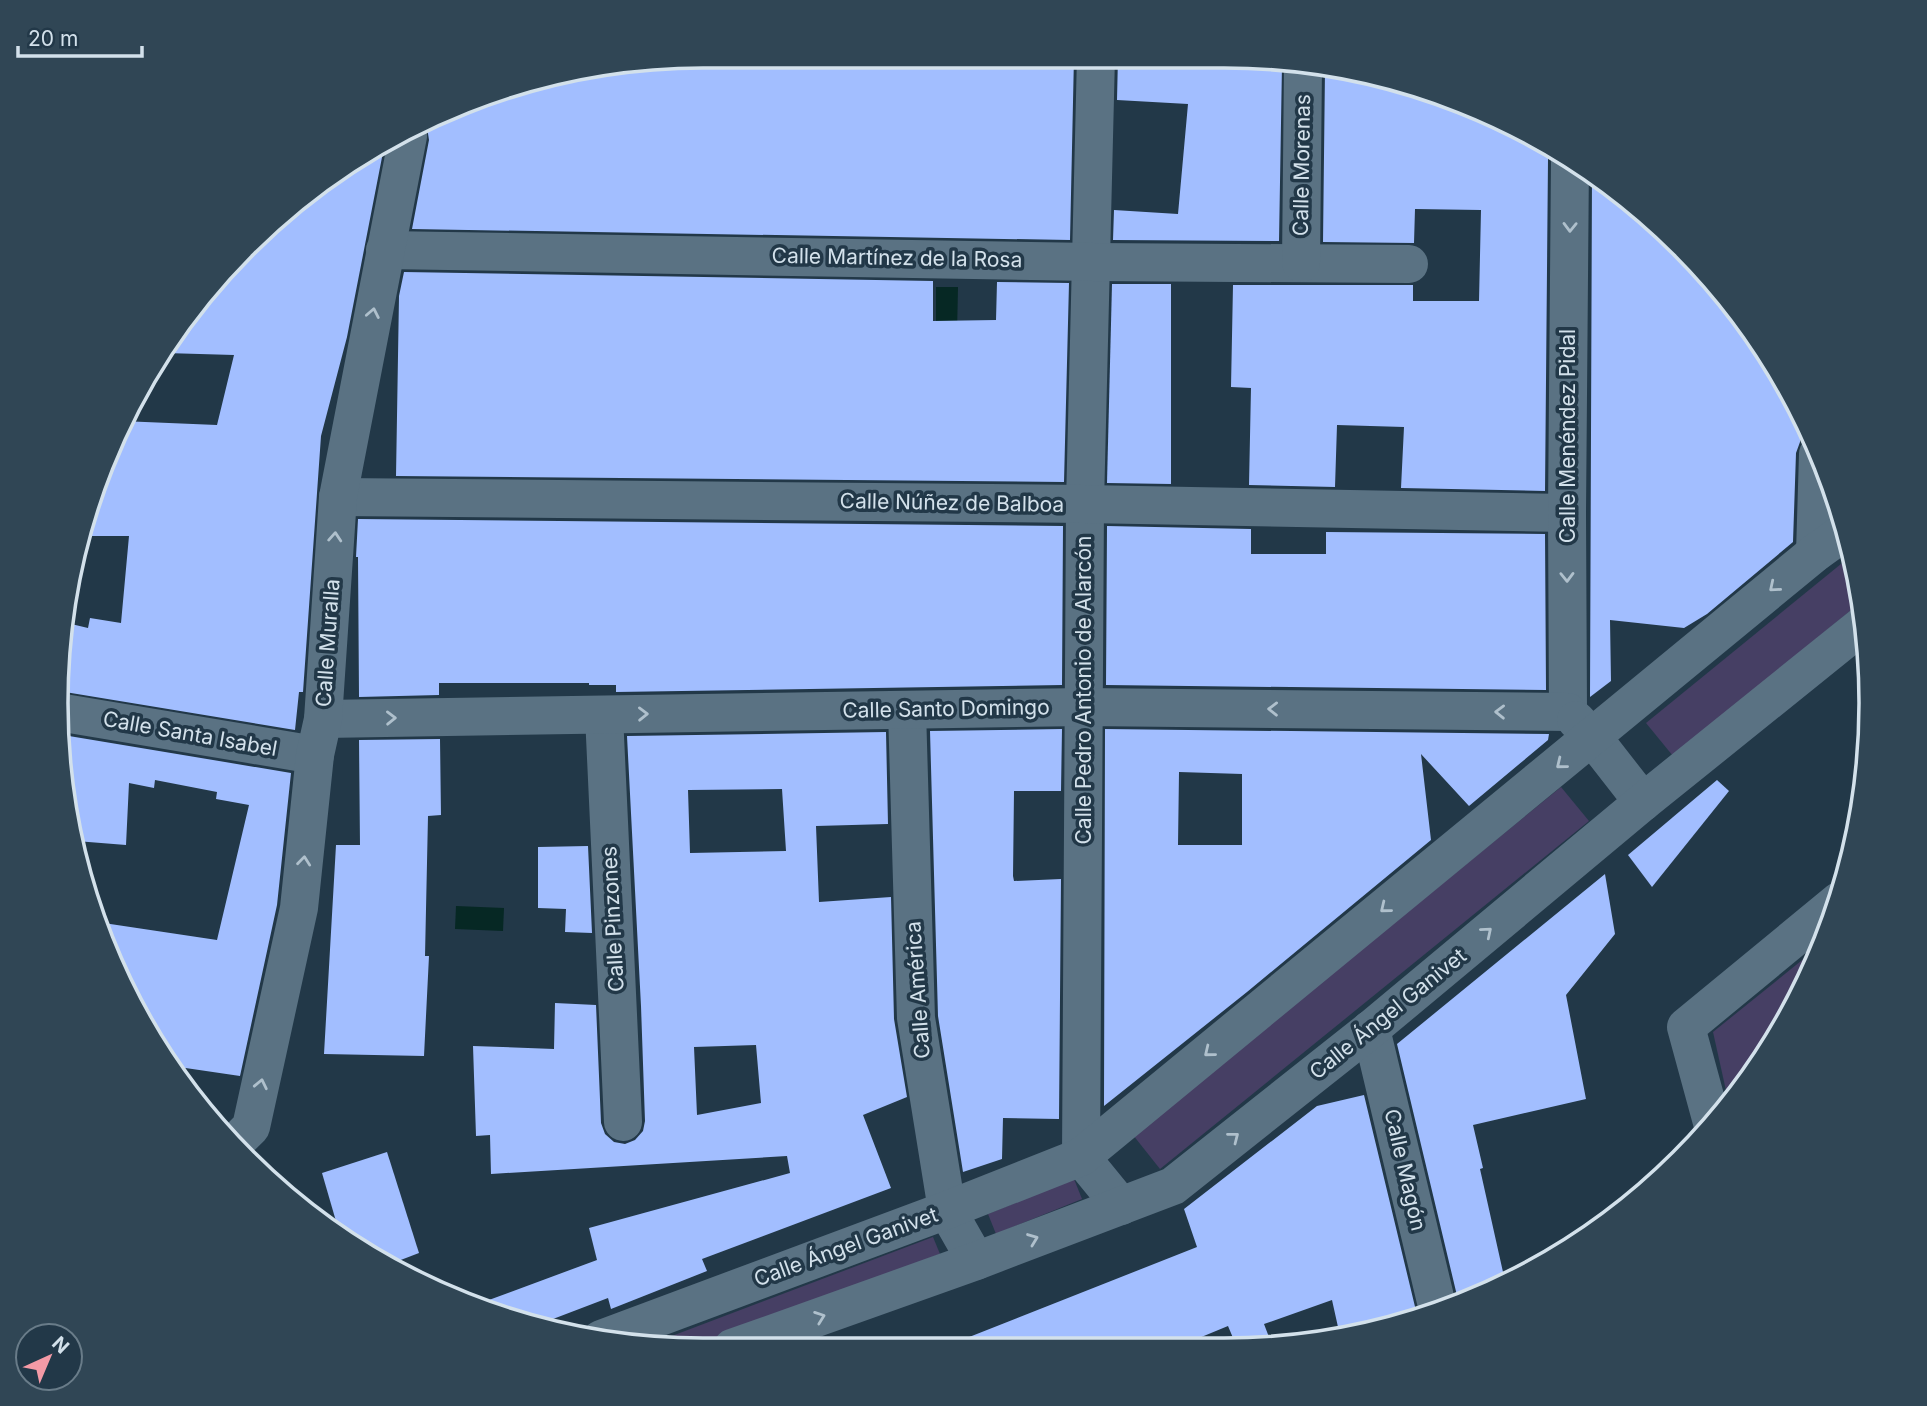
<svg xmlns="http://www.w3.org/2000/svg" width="1927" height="1406" font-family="Inter,sans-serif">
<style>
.green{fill:#463f64}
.water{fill:#062824}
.building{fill:#a2beff;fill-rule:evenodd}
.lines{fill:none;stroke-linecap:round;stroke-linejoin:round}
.minor{stroke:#5a7283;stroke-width:38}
.oneway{stroke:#afc0cc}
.labels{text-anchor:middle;stroke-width:7;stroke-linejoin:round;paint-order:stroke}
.street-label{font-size:21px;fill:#d3e1eb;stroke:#223848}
.rim{fill:none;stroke:#d3e1eb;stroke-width:3.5}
</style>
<rect width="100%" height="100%" fill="#223848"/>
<g class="green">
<polygon points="1852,555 1860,603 1673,756 1646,723"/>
<polygon points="1561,787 1589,821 1160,1169 1133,1135"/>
<polygon points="1822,944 1785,1026 1729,1104 1713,1032"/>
<polygon points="1074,1179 1082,1199 996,1234 988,1214"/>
<polygon points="933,1237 940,1254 690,1348 658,1348 656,1342"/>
</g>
<g class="water">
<polygon points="936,287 958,287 957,334 936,334"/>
<polygon points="456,906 504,908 503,931 455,929"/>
</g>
<g class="building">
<polygon points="703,56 1074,56 1070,240 412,229 429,140 427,127 535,78"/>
<polygon points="1118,56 1224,56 1282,64 1279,241 1113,240 1114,210 1178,214 1188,104 1117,100"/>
<polygon points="1325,69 1391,78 1550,150 1548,159 1545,491 1401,488 1404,427 1337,425 1335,487 1249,485 1251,388 1231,387 1233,285 1413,285 1413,301 1479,301 1481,210 1415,209 1414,243 1323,242"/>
<polygon points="384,147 347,337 321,436 303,692 299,692 295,730 65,692 67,623 88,628 90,618 121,623 129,536 82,536 121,421 217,425 234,355 165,353 217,276 344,165"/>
<polygon points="1592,173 1737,309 1800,410 1800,442 1796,453 1793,542 1707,614 1684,628 1610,620 1611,681 1590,697"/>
<polygon points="404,272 933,281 933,321 996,320 997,282 1069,283 1064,482 396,476 399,296"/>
<polygon points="1112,284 1171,284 1171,484 1107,483"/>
<polygon points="358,519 1063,526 1062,685 616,692 616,685 589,685 589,683 439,683 439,695 359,697 358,557 356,557"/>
<polygon points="1107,526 1251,529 1251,554 1326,554 1326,532 1545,534 1546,690 1106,685"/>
<polygon points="1062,729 1061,791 1014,791 1013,876 1014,881 1061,879 1059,1119 1003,1118 1002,1159 963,1172 938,1016 930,731"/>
<path d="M 1105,729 L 1549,734 L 1548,740 L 1469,806 L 1421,754 L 1431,840 L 1247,992 L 1104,1106 ZM 1179,772 L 1242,774 L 1242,845 L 1178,845 Z"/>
<path d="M 886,732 L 888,824 L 816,826 L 819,902 L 891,897 L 894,1019 L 907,1097 L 863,1115 L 891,1188 L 702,1259 L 707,1271 L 611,1309 L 608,1298 L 532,1327 L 478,1304 L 597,1260 L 589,1228 L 790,1173 L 787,1156 L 491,1174 L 490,1135 L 476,1136 L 473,1046 L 554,1049 L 555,1003 L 596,1005 L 601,1123 L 605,1134 L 614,1142 L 625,1144 L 635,1140 L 643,1131 L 645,1121 L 641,1006 L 627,736 ZM 782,789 L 786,851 L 690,853 L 688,790 ZM 756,1045 L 761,1103 L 697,1115 L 694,1047 Z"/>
<polygon points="63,735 291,773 277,905 240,1076 172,1066 106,952 97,922 217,940 249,805 216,799 217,792 155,780 154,788 129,783 126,845 76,841 61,787"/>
<polygon points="440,739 441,815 428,816 425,956 429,956 424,1056 324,1054 336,845 360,845 359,740"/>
<polygon points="1717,780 1729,791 1652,887 1628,855"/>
<polygon points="588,846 592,933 565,932 566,909 538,908 538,847"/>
<polygon points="1605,874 1615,934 1566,995 1586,1099 1473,1125 1483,1168 1480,1169 1505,1281 1472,1301 1459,1304 1397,1044"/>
<polygon points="1364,1095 1417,1315 1340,1336 1332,1300 1264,1324 1272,1345 1236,1345 1228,1326 1182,1345 954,1347 954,1343 1197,1247 1184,1209 1317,1106"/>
<polygon points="387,1152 419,1253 385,1266 340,1235 322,1173"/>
</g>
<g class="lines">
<g class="minor">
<polyline points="1096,56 1085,504 1081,1157 1121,1206"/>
<polyline points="385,250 1093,262 1409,264"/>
<polyline points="1301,263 1303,66"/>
<polyline points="338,497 1085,504 1567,513"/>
<polyline points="1815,553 1818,454"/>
<polyline points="907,710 916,1018 947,1210 976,1261"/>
<polyline points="1568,712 1567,513 1570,159"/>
<polyline points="64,713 315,755"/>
<polyline points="604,715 623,1122"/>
<polyline points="323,719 1085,707 1568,712"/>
<polyline points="1576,720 1593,738 1643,802"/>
<polyline points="1371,1029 1438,1310"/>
<polyline points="1713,1126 1686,1027 1839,901"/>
<polyline points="234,1144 251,1127 299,908 315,755 323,719 338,497 408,136"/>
<polyline points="601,1339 947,1210 1081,1157 1815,553 1847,530"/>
<polyline points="732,1348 976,1261 1173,1186 1371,1029 1643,802 1864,624"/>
</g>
</g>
<defs><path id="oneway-chevron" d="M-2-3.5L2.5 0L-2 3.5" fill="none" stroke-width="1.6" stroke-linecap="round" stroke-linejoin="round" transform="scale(1.75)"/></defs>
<g class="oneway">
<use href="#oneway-chevron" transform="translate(1570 227) rotate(91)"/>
<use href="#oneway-chevron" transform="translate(373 313) rotate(-79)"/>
<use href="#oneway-chevron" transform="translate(335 537) rotate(-86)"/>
<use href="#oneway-chevron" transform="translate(1567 577) rotate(89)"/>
<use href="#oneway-chevron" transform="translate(1774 587) rotate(140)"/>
<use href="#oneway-chevron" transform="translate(1273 709) rotate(-179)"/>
<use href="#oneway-chevron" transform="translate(1500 712) rotate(-179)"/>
<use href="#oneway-chevron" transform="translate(643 714) rotate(-1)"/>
<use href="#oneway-chevron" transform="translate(391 718) rotate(-1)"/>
<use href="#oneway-chevron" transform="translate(1561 764) rotate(141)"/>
<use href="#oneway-chevron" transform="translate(304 861) rotate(-84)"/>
<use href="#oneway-chevron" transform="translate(1385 908) rotate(141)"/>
<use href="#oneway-chevron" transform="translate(1487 932) rotate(-40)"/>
<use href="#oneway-chevron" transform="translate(1209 1052) rotate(141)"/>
<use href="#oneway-chevron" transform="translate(261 1084) rotate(-78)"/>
<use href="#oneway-chevron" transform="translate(1234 1137) rotate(-38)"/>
<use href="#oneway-chevron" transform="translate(1033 1239) rotate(-21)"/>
<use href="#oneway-chevron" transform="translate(820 1317) rotate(-20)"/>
</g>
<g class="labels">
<g class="street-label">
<text transform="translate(1302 165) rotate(-89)" y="7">Calle Morenas</text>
<text transform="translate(897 258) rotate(1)" y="7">Calle Martínez de la Rosa</text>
<text transform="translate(1568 436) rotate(-90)" y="7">Calle Menéndez Pidal</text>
<text transform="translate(952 503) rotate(1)" y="7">Calle Núñez de Balboa</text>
<text transform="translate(328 643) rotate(-86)" y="7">Calle Muralla</text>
<text transform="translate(1084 690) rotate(-90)" y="7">Calle Pedro Antonio de Alarcón</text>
<text transform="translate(946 709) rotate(-1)" y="7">Calle Santo Domingo</text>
<text transform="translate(190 734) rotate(10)" y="7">Calle Santa Isabel</text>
<text transform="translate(613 919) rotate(-93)" y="7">Calle Pinzones</text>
<text transform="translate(918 990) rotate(-94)" y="7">Calle América</text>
<text transform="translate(1388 1014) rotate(-39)" y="7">Calle Ángel Ganivet</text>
<text transform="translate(1405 1170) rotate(77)" y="7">Calle Magón</text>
<text transform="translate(846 1247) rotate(-20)" y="7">Calle Ángel Ganivet</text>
</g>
</g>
<path d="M0 0H1927V1406H0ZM703 68H1224A635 635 0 0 1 1859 703V703A635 635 0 0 1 1224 1338H703A635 635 0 0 1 68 703V703A635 635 0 0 1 703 68Z" fill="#304655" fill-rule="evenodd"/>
<path class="rim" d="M703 68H1224A635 635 0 0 1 1859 703V703A635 635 0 0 1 1224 1338H703A635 635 0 0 1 68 703V703A635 635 0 0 1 703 68Z"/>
<g transform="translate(49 1357) rotate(44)"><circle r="33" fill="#223848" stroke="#697c89" stroke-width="2"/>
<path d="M0-5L12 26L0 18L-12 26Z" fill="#f49aa6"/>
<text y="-10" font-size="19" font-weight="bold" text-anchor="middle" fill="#d3e1eb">N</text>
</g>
<path d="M18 46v10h124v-10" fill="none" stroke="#d3e1eb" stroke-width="3.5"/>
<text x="28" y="46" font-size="21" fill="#d3e1eb" stroke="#223848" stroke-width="5" paint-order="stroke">20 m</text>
</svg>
